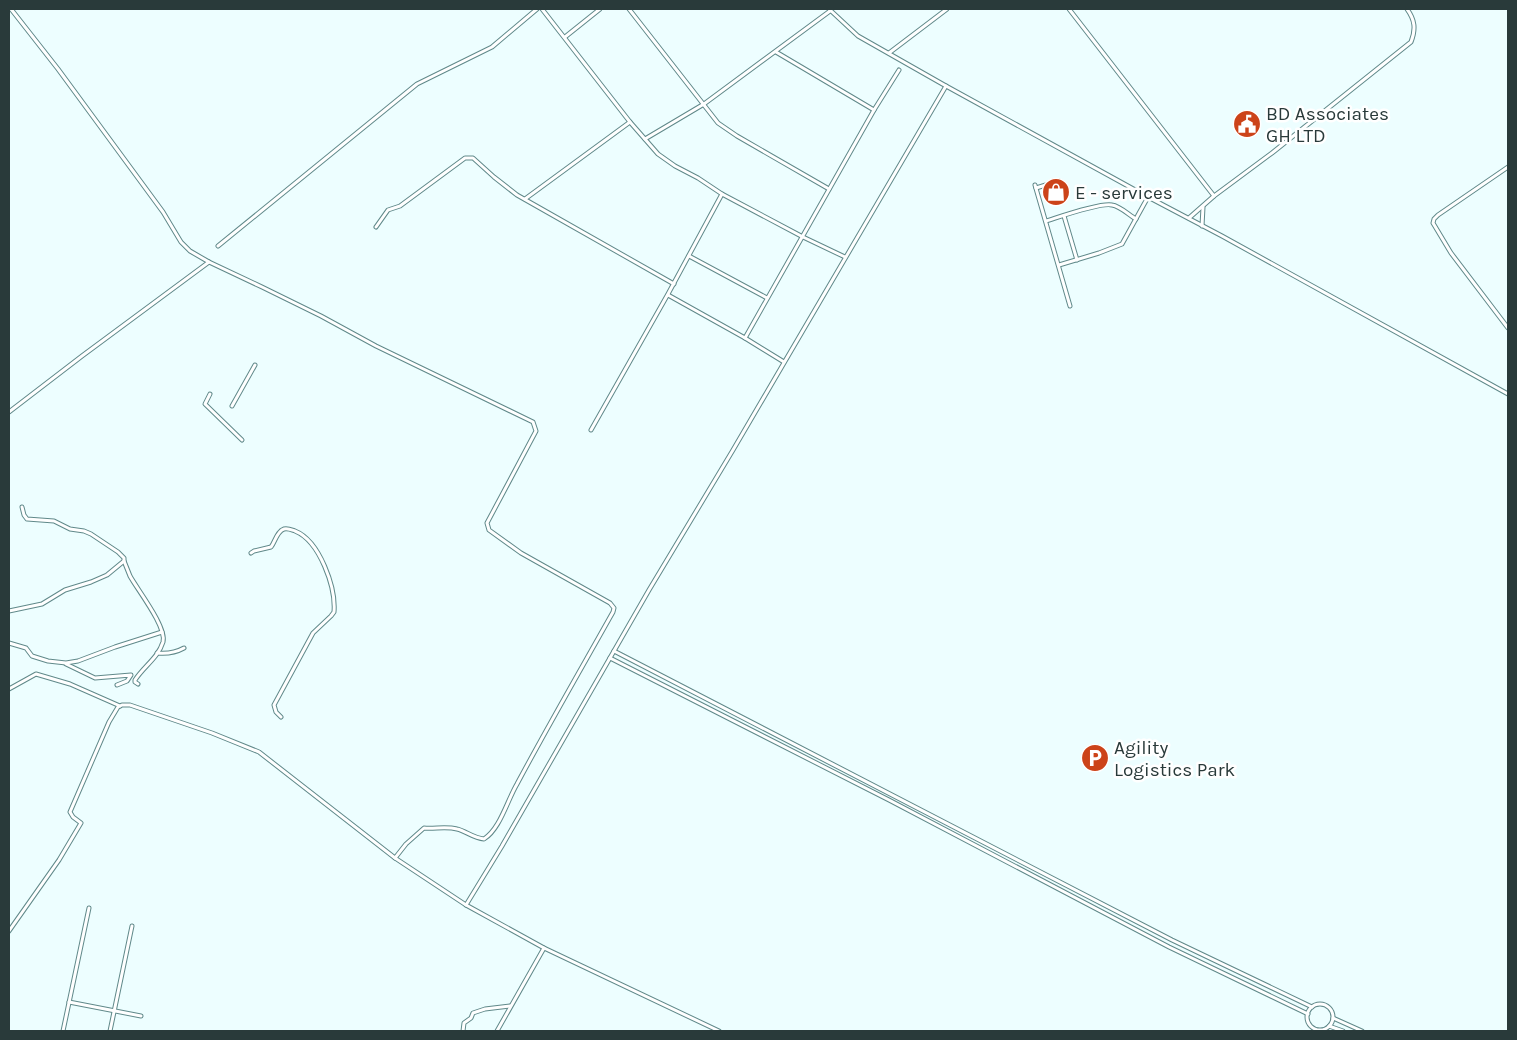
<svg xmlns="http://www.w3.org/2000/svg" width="1517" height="1040" font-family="Karla,sans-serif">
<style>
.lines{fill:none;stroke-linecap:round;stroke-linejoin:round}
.minor-casing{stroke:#60898a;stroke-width:5}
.minor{stroke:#fff;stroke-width:3}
.labels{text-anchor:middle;stroke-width:5;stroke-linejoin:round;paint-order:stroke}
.poi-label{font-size:19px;fill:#293a3a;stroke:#fff;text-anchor:start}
</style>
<rect width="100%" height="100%" fill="#edfeff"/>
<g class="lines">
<g class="minor-casing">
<g id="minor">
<path d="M 11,9 L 58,69 L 163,212 L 181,242 L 190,251 L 209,262 L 262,287 L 321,316 L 376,346 L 533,422 L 536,431 L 487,523 L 489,530 L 521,553 L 610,603 L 614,608 L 613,612 C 581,669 548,726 517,784 C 507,801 500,829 484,839 C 473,838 466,831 457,829 C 446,826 435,829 424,828 L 406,844 L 395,858"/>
<polyline points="542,9 630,122 658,154 675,166 698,178 722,194 803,237 845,257"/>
<polyline points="629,9 718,123 737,136 829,189"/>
<polyline points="829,9 858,36 946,86 1148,197 1222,236 1508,394"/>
<polyline points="1069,9 1214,196"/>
<polyline points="565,37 600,9"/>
<polyline points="776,52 874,110"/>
<polyline points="889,53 947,9"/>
<polyline points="645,139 704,104 830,11"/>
<polyline points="1508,167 1438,215 1434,219 1433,223 1451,253 1508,328"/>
<polyline points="1035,185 1070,306"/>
<polyline points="1036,188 1059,181"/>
<polyline points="525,199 630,122"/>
<polyline points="1064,216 1077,260"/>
<path d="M 1189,218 L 1214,196 L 1272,153 L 1411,42 C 1416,29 1415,20 1407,9"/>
<path d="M 1046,221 C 1059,217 1101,202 1112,205 C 1120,206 1129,215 1136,219"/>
<polyline points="1202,226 1203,207"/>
<polyline points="376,227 388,210 400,206 465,158 473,158 494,177 517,195 674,284"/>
<polyline points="218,246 417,84 492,47 537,9"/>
<polyline points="689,256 767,298"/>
<polyline points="1059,265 1099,253 1122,244 1148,197"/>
<polyline points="668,295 745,338 784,362"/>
<polyline points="745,338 874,110 899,70"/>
<polyline points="210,394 205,404 242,440"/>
<polyline points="232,406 255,365"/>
<polyline points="9,412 82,356 209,262"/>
<polyline points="591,430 668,294 722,194"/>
<path d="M 251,553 L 254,551 L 271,547 C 275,542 277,531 284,529 C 288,528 292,530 295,531 C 320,541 336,588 334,612 L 331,616 L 313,633 L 274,705 L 276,712 L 281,717"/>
<path d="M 124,561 C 126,566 128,571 130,576 C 137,589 167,627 163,642 C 158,658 144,666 135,680 L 135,682 L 138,684"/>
<polyline points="9,611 42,604 65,590 91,582 107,575 124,561 124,558 118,552 91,534 84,531 70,529 54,521 27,519 24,515 22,507"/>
<polyline points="9,643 26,648 32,656 48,661 66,663 78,661 115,647 162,632"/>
<polyline points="614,651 1172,940 1312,1007"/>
<path d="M 157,653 C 167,654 175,653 184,648"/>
<polyline points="610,658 889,800 1169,947 1308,1014"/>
<polyline points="66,664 95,678 131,675 127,681 117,685"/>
<polyline points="9,689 36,674 70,684 120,706"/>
<polyline points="466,905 502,846 649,590 733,450 946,86"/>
<polyline points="9,931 59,860 81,823 73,817 70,812 109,722 118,707 122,705 130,705 212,733 259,752 395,858 466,905 544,948 719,1031"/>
<polyline points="69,1002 141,1016"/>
<circle cx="1320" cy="1017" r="13"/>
<polyline points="1333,1018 1362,1031"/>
<polyline points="1329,1026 1343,1031"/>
<polyline points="63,1031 89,908"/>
<polyline points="110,1031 132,926"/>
<polyline points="463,1031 464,1023 471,1018 473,1013 485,1009 510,1006"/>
<polyline points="497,1031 544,948"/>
</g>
</g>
<use href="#minor" class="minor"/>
</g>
<defs>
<g id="civic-disc" transform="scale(1.4375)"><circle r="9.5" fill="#cc4319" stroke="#fff"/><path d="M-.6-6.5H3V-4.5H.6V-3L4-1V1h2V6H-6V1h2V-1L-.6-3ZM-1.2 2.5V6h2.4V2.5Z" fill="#fff"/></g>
<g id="shop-disc" transform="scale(1.4375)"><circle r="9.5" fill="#cc4319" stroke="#fff"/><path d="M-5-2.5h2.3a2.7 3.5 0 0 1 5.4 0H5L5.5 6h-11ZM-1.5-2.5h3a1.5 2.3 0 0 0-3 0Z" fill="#fff"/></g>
<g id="parking-disc" transform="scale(1.4375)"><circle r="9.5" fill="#cc4319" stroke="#fff"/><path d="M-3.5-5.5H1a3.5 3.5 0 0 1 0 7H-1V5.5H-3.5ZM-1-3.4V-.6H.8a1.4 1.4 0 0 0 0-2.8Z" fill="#fff"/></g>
</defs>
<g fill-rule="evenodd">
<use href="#civic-disc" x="1247" y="124"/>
<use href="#shop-disc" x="1056" y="192"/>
<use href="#parking-disc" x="1095" y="758"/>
</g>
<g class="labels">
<g class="poi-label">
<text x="1266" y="120">BD Associates<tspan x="1266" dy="22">GH LTD</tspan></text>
<text x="1075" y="199">E - services</text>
<text x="1114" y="754">Agility<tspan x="1114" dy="22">Logistics Park</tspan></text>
</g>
</g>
<rect width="1517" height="1040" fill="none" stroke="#293a3a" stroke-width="20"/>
</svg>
